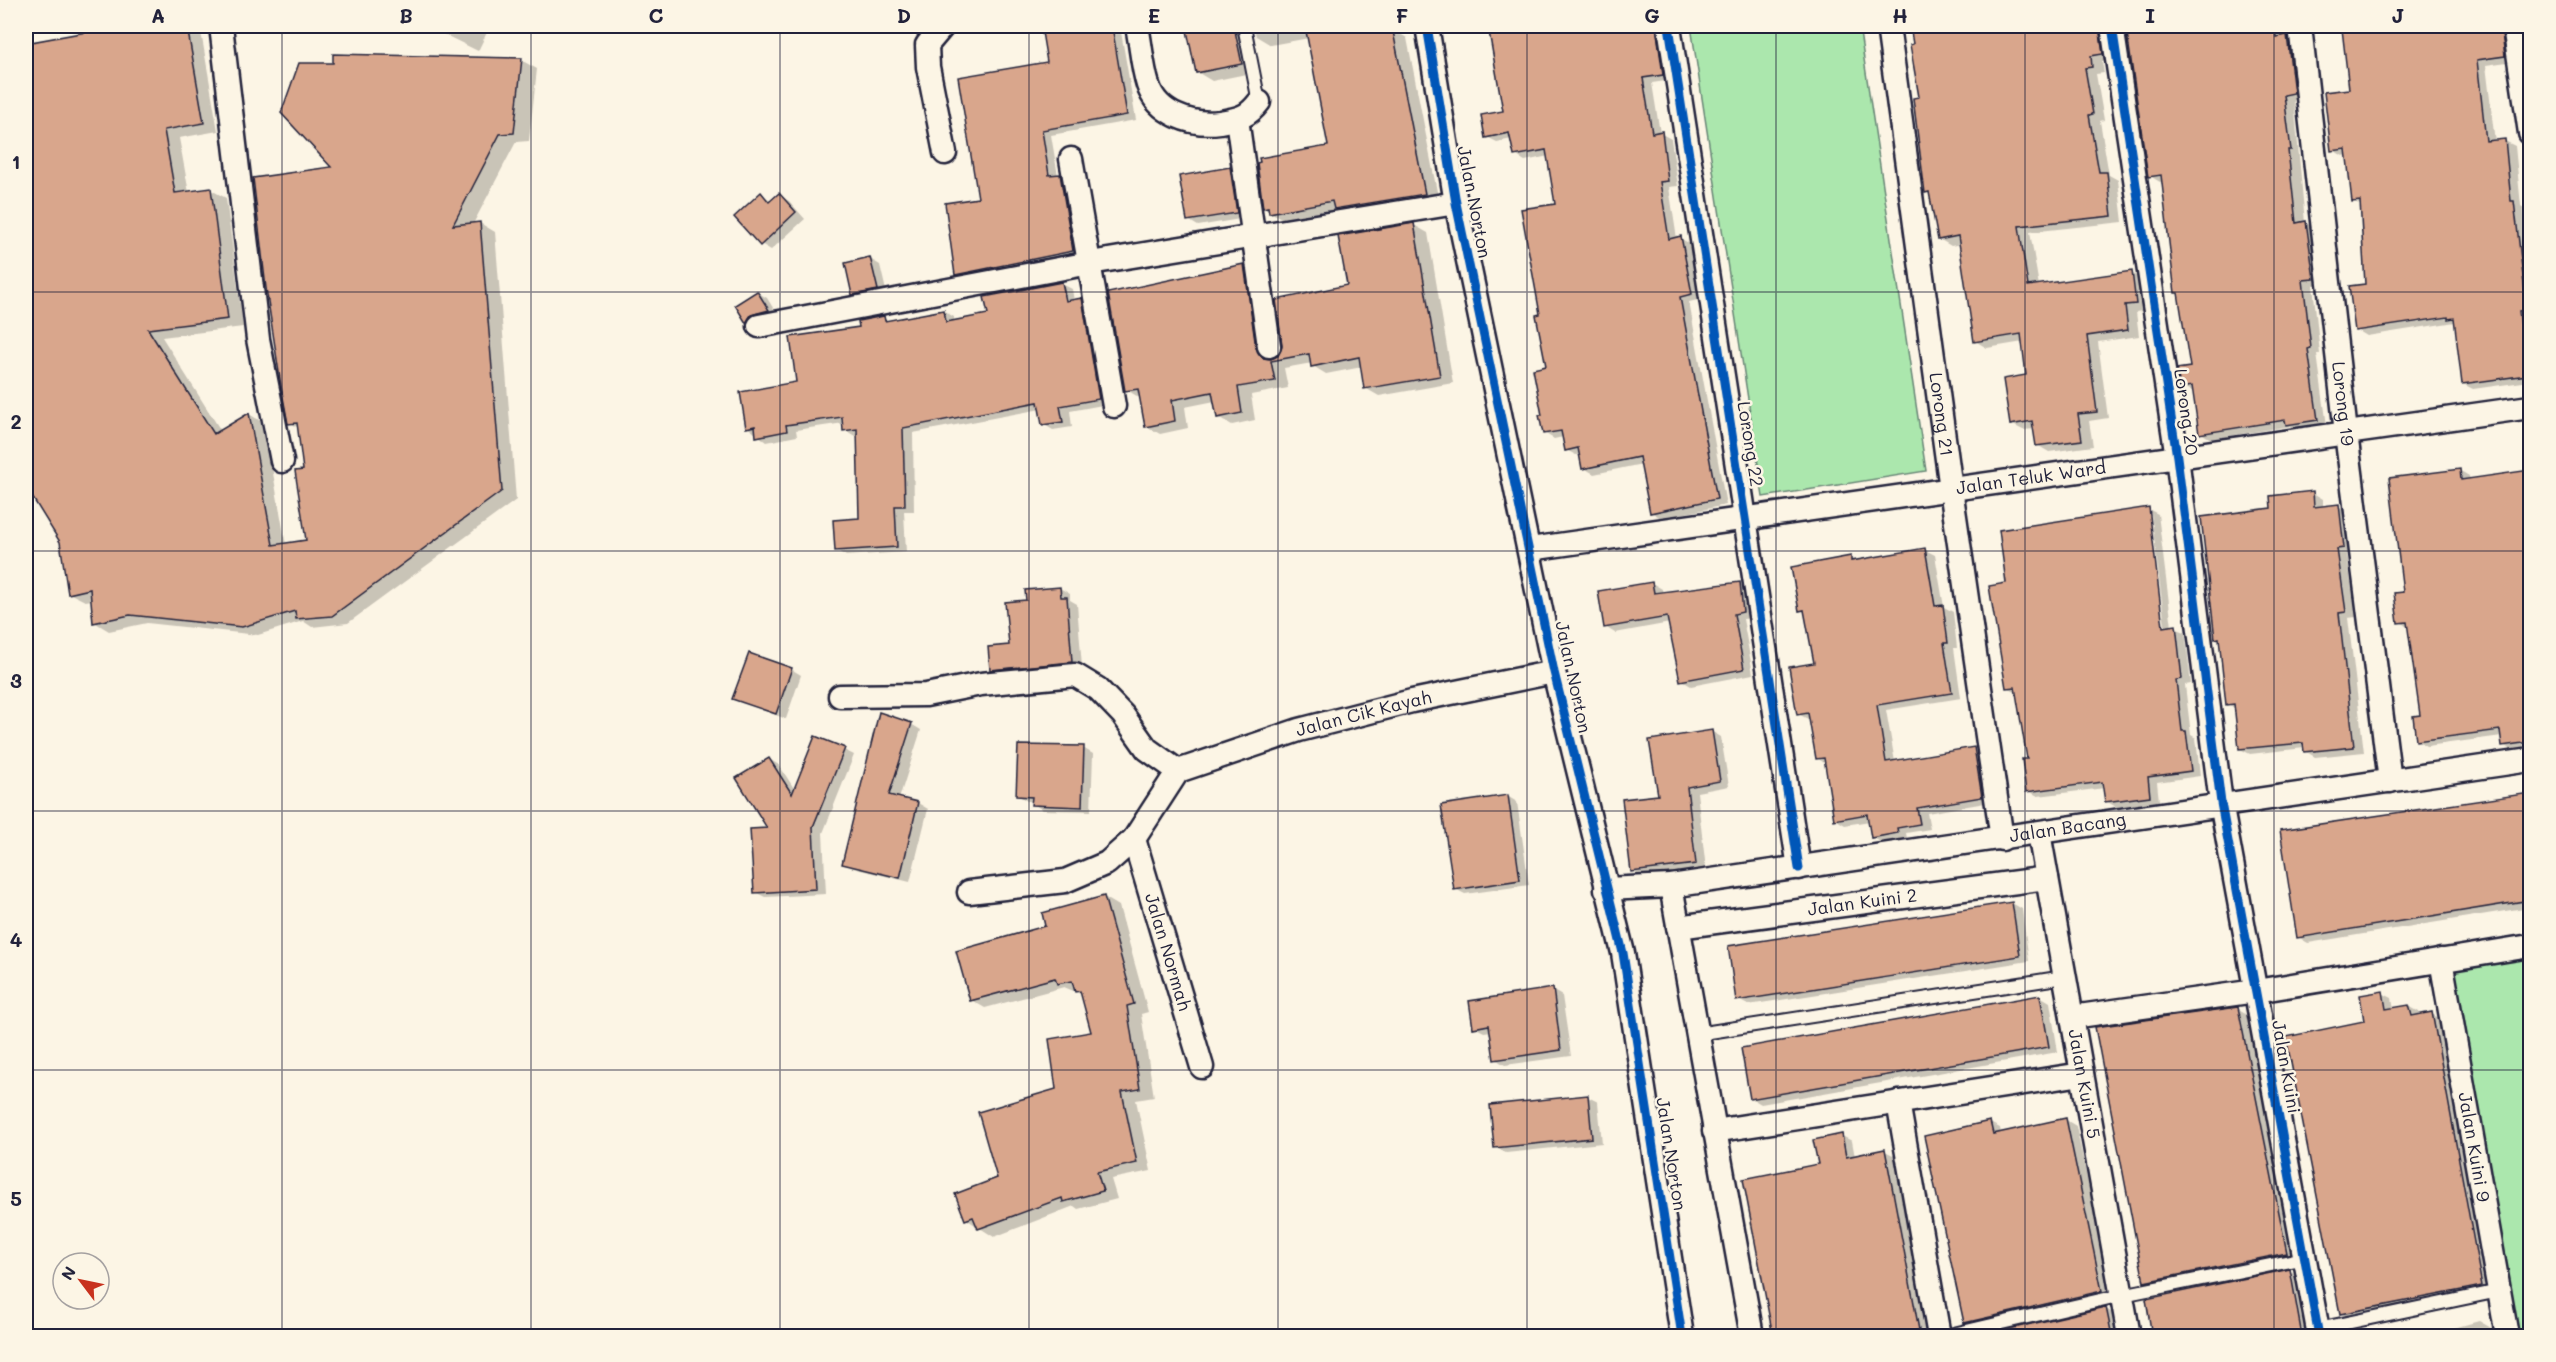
<svg xmlns="http://www.w3.org/2000/svg" width="2556" height="1362" font-family="Mali,sans-serif">
<style>
.green{fill:#abe7ad;stroke:#668474;stroke-width:1.5}
.shadow{fill:#0003;fill-rule:evenodd}
.building{fill:#d9a68c;stroke:#22223b;stroke-width:1.5}
.lines{fill:none;stroke-linecap:round;stroke-linejoin:round}
.service-casing{stroke:#22223b;stroke-width:16}
.minor-casing{stroke:#22223b;stroke-width:27}
.service{stroke:#fcf5e5;stroke-width:12}
.minor{stroke:#fcf5e5;stroke-width:22}
.cycleway-casing{stroke:#fcf5e5;stroke-width:13}
.cycleway{stroke:#0057b8;stroke-width:9}
.grid{fill:none;stroke:#22223b;stroke-width:1.5;stroke-opacity:0.55}
.labels{text-anchor:middle;stroke-width:5;stroke-linejoin:round;paint-order:stroke}
.street-label{font-size:18px;fill:#22223b;stroke:#fcf5e5}
.neatline{fill:none;stroke:#22223b;stroke-width:2}
.grid-label{font-size:20px;text-anchor:middle;font-weight:bold;fill:#22223b}
</style>
<rect width="100%" height="100%" fill="#fcf5e5"/>
<filter id="ink" filterUnits="userSpaceOnUse"><feTurbulence type="fractalNoise" baseFrequency=".0167" numOctaves="2"/><feDisplacementMap in="SourceGraphic" scale="12" xChannelSelector="R" yChannelSelector="G"/><feConvolveMatrix kernelMatrix="1 2 1 2 8 2 1 2 1" color-interpolation-filters="sRGB"/></filter>
<g filter="url(#ink)">
<g class="green">
<polygon points="1691,26 1859,26 1926,471 1763,497"/>
<polygon points="2530,946 2530,1336 2516,1336 2441,960"/>
</g>
<g class="shadow">
<polygon points="128,26 200,26 218,131 179,138 189,193 211,190 226,198 243,327 162,337 221,431 249,414 264,423 286,545 307,541 305,471 299,428 290,423 334,168 521,60 537,69 529,141 516,142 473,224 480,223 495,232 516,500 348,623 312,627 303,621 258,635 147,623 109,631 94,622 93,600 85,601 69,593 61,541 26,484 26,44"/>
<polygon points="427,26 490,26 478,51"/>
<polygon points="1043,26 1120,26 1136,120 1051,135 1058,176 1070,181 1083,256 966,280 956,274 1049,63"/>
<polygon points="1188,26 1355,26 1357,36 1392,29 1407,38 1439,202 1350,217 1339,211 1285,220 1270,212 1265,207 1329,147 1309,38 1271,45 1256,36 1253,26 1250,36 1256,72 1212,81 1197,72"/>
<polygon points="1489,26 1644,26 1645,32 1655,30 1665,36 1672,80 1652,83 1660,133 1671,139 1678,186 1669,187 1677,239 1680,238 1690,244 1702,299 1689,302 1726,505 1661,518 1651,512 1642,464 1594,474 1584,468 1581,454 1576,455 1566,450 1563,437 1554,439 1544,433 1548,367 1541,315 1557,205 1549,156 1525,161 1515,155 1512,139 1497,142 1487,137 1504,112"/>
<polygon points="1911,26 2098,26 2099,34 2111,41 2114,60 2102,62 2104,73 2096,74 2104,120 2100,121 2109,175 2118,180 2123,222 2030,232 2039,286 2131,273 2143,279 2147,310 2136,312 2139,336 2098,342 2108,418 2089,421 2093,446 2049,452 2037,445 2035,429 2023,430 2011,424 2028,377 2023,342 1987,348 1975,341 1961,244 1951,246 1939,239 1931,195 1926,192 1920,98"/>
<polygon points="2127,26 2284,26 2285,37 2297,42 2303,98 2294,100 2305,223 2316,228 2323,284 2313,285 2320,354 2317,354 2327,426 2297,430 2290,426 2211,439 2201,433 2194,392 2182,387 2192,368 2180,295 2176,293 2163,181 2160,182 2150,176"/>
<polygon points="2344,26 2512,26 2514,61 2486,65 2495,142 2505,141 2515,146 2521,206 2524,208 2530,264 2530,316 2528,316 2530,381 2473,389 2463,384 2455,322 2367,336 2357,330 2367,285 2362,206 2353,201 2348,155 2343,156 2333,150 2351,90"/>
<polygon points="1230,169 1240,175 1246,218 1198,226 1188,220"/>
<polygon points="761,194 772,201 779,195 789,201 805,219 771,250 761,244"/>
<polygon points="1414,225 1428,233 1453,383 1379,396 1365,388 1362,367 1326,374 1313,366 1312,363 1284,368 1288,388 1251,395 1255,420 1232,425 1218,417 1215,401 1185,407 1188,428 1160,434 1146,426 1140,398 1127,390 1244,266 1257,274 1269,358 1272,361 1279,357 1348,286"/>
<polygon points="870,259 880,265 887,295 863,299 853,294"/>
<polygon points="1062,284 1072,289 1074,301 1081,300 1091,305 1108,404 1070,411 1072,427 1053,430 1043,424 1041,409 913,433 914,511 904,511 906,552 846,556 836,550 860,519 859,435 855,436 845,430 844,423 796,430 797,436 767,442 747,427 861,328 883,318 890,321 944,311 954,317 954,322 989,316"/>
<polygon points="757,292 767,298 778,316 757,327 747,322 737,305"/>
<polygon points="2459,470 2469,476 2470,480 2530,471 2530,748 2513,751 2503,745 2502,736 2427,746 2417,740 2421,716 2409,628 2400,622 2405,593"/>
<polygon points="2313,493 2323,499 2323,507 2338,506 2348,511 2353,553 2347,554 2356,617 2348,618 2364,752 2315,757 2305,751 2305,748 2250,754 2240,749 2236,709 2228,704 2221,640 2216,638 2273,509"/>
<path d="M 2148,509 L 2158,514 L 2172,627 L 2185,632 L 2191,684 L 2185,685 L 2191,735 L 2196,738 L 2200,776 L 2157,782 L 2159,801 L 2116,807 L 2106,801 L 2105,788 L 2038,796 L 2028,791 L 2029,760 L 2018,693 L 2008,688 L 2008,585 ZM 2148,513 L 2151,513 L 2166,634 L 2163,634 Z"/>
<polygon points="1925,550 1935,555 1944,607 1953,612 1957,648 1954,648 1961,698 1886,710 1895,762 1973,749 1983,755 1991,802 1927,813 1930,829 1906,833 1907,839 1882,843 1872,837 1870,821 1845,825 1835,819 1826,764 1817,758 1810,720 1798,714 1816,664 1807,613 1800,610 1850,558 1857,562"/>
<polygon points="1652,583 1662,589 1663,594 1739,583 1749,589 1753,618 1743,619 1753,674 1691,686 1681,680 1670,623 1615,633 1605,627"/>
<polygon points="1060,588 1070,594 1070,600 1077,604 1082,667 1002,674 992,669 1010,646 1027,601"/>
<polygon points="791,669 801,675 786,719 734,699"/>
<polygon points="911,724 921,730 899,799 918,803 928,809 910,882 853,868 844,863"/>
<polygon points="1711,731 1721,737 1729,786 1697,792 1706,869 1642,877 1632,871 1660,796"/>
<polygon points="1083,748 1093,754 1091,811 1043,810 1033,804 1033,801 1027,801 1018,795"/>
<polygon points="844,750 854,755 823,833 826,894 765,897 755,892 770,829 769,759 779,765 795,790"/>
<polygon points="2530,794 2530,907 2308,943 2298,937 2282,832"/>
<polygon points="1507,796 1517,802 1529,885 1465,894 1455,889"/>
<polygon points="1104,897 1119,906 1148,1012 1141,1014 1154,1097 1136,1100 1151,1171 1111,1179 1117,1199 1078,1209 1074,1206 994,1237 966,1219 999,1179 1093,1033 1083,995 1064,987 985,1008 971,1000 1047,928"/>
<polygon points="2012,903 2022,909 2029,961 1748,1005 1738,1000"/>
<polygon points="1552,990 1562,996 1571,1056 1505,1065 1495,1059 1492,1031 1484,1032 1474,1027"/>
<polygon points="2382,993 2392,998 2394,1009 2409,1006 2419,1012 2420,1016 2432,1014 2442,1020 2491,1291 2351,1319 2341,1313 2366,1022"/>
<polygon points="2040,996 2050,1002 2058,1052 1761,1104 1751,1098"/>
<polygon points="2237,1009 2247,1015 2296,1258 2155,1287 2145,1281"/>
<polygon points="1588,1097 1598,1102 1602,1143 1506,1153 1496,1148"/>
<polygon points="2066,1120 2076,1126 2112,1296 1975,1328 1965,1322 1990,1123 2000,1128 2001,1134"/>
<polygon points="1842,1136 1852,1141 1855,1157 1885,1151 1895,1156 1927,1336 1775,1336 1745,1180 1820,1165"/>
<polygon points="2290,1271 2304,1279 2314,1336 2154,1336 2148,1300"/>
<polygon points="2106,1309 2116,1315 2120,1336 1986,1336"/>
<polygon points="2479,1321 2493,1329 2495,1336 2425,1336"/>
</g>
<g class="building">
<polygon points="119,26 187,26 204,123 164,130 175,193 211,188 228,319 148,329 214,434 249,413 273,545 306,540 295,471 303,470 297,423 288,424 282,392 266,288 253,178 331,167 281,113 299,63 333,63 333,54 522,58 514,133 500,134 453,225 480,222 502,491 332,616 296,619 295,611 242,627 130,615 93,623 90,589 68,594 60,542 26,487 26,43"/>
<polygon points="1041,26 1112,26 1127,115 1042,130 1049,175 1060,174 1073,251 955,275 945,203 978,198 958,77 1047,62"/>
<polygon points="1186,26 1234,26 1242,64 1196,73"/>
<polygon points="1305,26 1392,26 1425,194 1334,209 1332,201 1269,213 1268,207 1263,208 1257,163 1260,162 1259,158 1328,146"/>
<polygon points="1488,26 1656,26 1663,75 1643,78 1652,133 1662,131 1668,181 1660,182 1669,239 1681,236 1692,294 1680,297 1717,499 1650,513 1639,457 1582,469 1578,448 1565,451 1561,431 1543,434 1539,415 1542,415 1533,369 1546,366 1536,315 1540,314 1521,209 1555,204 1546,150 1514,156 1509,133 1485,138 1481,115 1503,111"/>
<polygon points="1910,26 2099,26 2103,54 2091,56 2092,67 2085,68 2093,114 2089,115 2099,172 2107,172 2112,216 2019,226 2028,286 2132,271 2136,304 2125,305 2128,330 2087,336 2097,412 2078,414 2082,440 2036,446 2032,421 2010,425 2003,379 2026,375 2021,334 1974,342 1958,236 1938,240 1929,192 1925,193 1913,98 1919,97 1910,45 1913,44"/>
<polygon points="2126,26 2275,26 2276,37 2287,35 2294,93 2284,95 2291,150 2288,150 2296,223 2306,221 2314,279 2303,280 2311,348 2308,349 2318,420 2286,425 2285,420 2199,434 2192,386 2180,388 2177,369 2190,367 2178,293 2175,293 2161,175 2148,177"/>
<polygon points="2374,26 2381,26 2382,31 2427,26 2501,26 2505,56 2477,60 2486,141 2505,139 2511,201 2514,201 2527,310 2519,311 2527,375 2462,384 2454,318 2448,319 2448,317 2355,331 2349,286 2365,284 2360,201 2352,202 2346,149 2331,151 2324,92 2349,89 2342,29"/>
<polygon points="1230,167 1237,213 1187,221 1179,176"/>
<polygon points="761,192 769,202 779,193 796,212 760,246 734,217"/>
<polygon points="1414,223 1440,376 1364,389 1359,357 1311,367 1309,354 1271,361 1275,381 1238,387 1242,413 1217,418 1212,392 1172,400 1175,421 1145,427 1138,389 1125,391 1108,293 1244,264 1256,348 1263,358 1271,359 1278,356 1282,345 1276,300 1347,285 1338,236"/>
<polygon points="870,257 878,290 852,295 845,263"/>
<polygon points="1062,282 1066,301 1082,298 1099,399 1060,406 1063,422 1042,425 1038,402 903,428 905,506 895,506 897,547 835,551 833,520 859,518 857,429 843,431 842,417 786,425 787,431 756,437 755,426 746,428 740,392 796,382 790,337 859,327 858,321 884,316 885,321 944,310 946,322 988,314 984,297"/>
<polygon points="757,291 769,310 751,315 746,323 735,305"/>
<polygon points="2460,469 2461,480 2530,470 2530,742 2502,746 2500,730 2416,741 2413,716 2420,715 2407,622 2398,623 2394,593 2403,592 2389,478"/>
<polygon points="2313,491 2314,507 2339,504 2344,548 2337,549 2346,612 2339,613 2354,747 2304,752 2303,743 2239,749 2234,704 2226,705 2219,638 2215,639 2201,517 2271,508 2270,496"/>
<polygon points="2149,507 2163,627 2176,625 2182,679 2176,680 2182,731 2186,731 2191,771 2148,777 2150,796 2105,802 2102,782 2026,792 2022,759 2027,759 2015,687 2006,688 1989,586 2006,583 1999,530"/>
<polygon points="1925,548 1935,606 1943,605 1948,643 1944,643 1952,693 1877,705 1886,762 1974,747 1982,797 1917,808 1920,824 1897,828 1898,833 1871,838 1867,814 1834,820 1824,758 1816,759 1808,713 1797,715 1789,667 1814,663 1804,610 1799,611 1791,567 1851,556 1851,561"/>
<polygon points="1652,582 1654,593 1740,582 1743,612 1734,614 1744,669 1680,681 1667,617 1604,628 1598,591"/>
<polygon points="1060,587 1061,597 1067,597 1072,662 990,670 988,647 1009,645 1005,602 1026,600 1025,590"/>
<polygon points="749,653 792,668 776,714 732,699"/>
<polygon points="879,712 912,723 889,795 918,802 900,878 842,864"/>
<polygon points="1712,730 1720,781 1687,787 1696,864 1631,872 1622,799 1658,795 1649,740"/>
<polygon points="815,736 845,748 813,827 816,889 754,893 750,829 767,828 736,778 769,758 792,794"/>
<polygon points="1018,745 1084,746 1082,807 1031,805 1032,797 1016,796"/>
<polygon points="2530,793 2530,900 2297,938 2280,830"/>
<polygon points="1508,795 1520,880 1454,890 1441,805"/>
<polygon points="1104,896 1134,1004 1127,1006 1140,1089 1122,1092 1137,1163 1097,1172 1103,1191 1063,1202 1062,1198 978,1229 973,1217 965,1220 955,1194 997,1178 978,1112 1056,1089 1049,1039 1091,1032 1080,991 1075,992 1072,981 1057,984 1055,978 970,1001 956,951 1045,926 1042,913"/>
<polygon points="2012,902 2020,956 1736,1001 1728,946"/>
<polygon points="1553,988 1561,1050 1494,1060 1489,1025 1473,1028 1469,1001"/>
<polygon points="2383,991 2386,1009 2409,1005 2412,1016 2432,1012 2482,1286 2340,1314 2286,1037 2364,1021 2360,995"/>
<polygon points="2040,995 2049,1047 1750,1099 1741,1048"/>
<polygon points="2238,1007 2287,1253 2144,1282 2095,1027"/>
<polygon points="1588,1095 1592,1138 1494,1148 1490,1105"/>
<polygon points="2066,1118 2102,1291 1964,1323 1924,1136 1990,1121 1993,1134"/>
<polygon points="1842,1134 1846,1157 1885,1149 1919,1330 1884,1336 1773,1336 1743,1179 1818,1164 1813,1140"/>
<polygon points="2290,1269 2302,1336 2152,1336 2146,1299"/>
<polygon points="2106,1307 2112,1336 1979,1336"/>
</g>
<g class="lines">
<g class="service-casing">
<g id="service">
<polyline points="1244,26 1259,102"/>
<polyline points="1697,1034 2064,977"/>
<polyline points="2318,1329 2499,1291"/>
<polyline points="1945,1336 2122,1295 2305,1258"/>
</g>
</g>
<g class="minor-casing">
<g id="minor">
<polyline points="221,26 258,339 282,461"/>
<polyline points="943,26 927,45 928,67 945,153"/>
<path d="M 1137,26 C 1141,45 1142,66 1148,85 C 1157,114 1192,126 1220,122 C 1238,119 1247,118 1259,102"/>
<polyline points="1427,26 1456,203 1554,672 1623,953 1682,1336"/>
<polyline points="1669,26 1799,868"/>
<path id="s1" d="M 1888,26 L 1951,489 L 2002,839"/>
<polyline points="2112,26 2177,457 2221,803 2319,1336"/>
<path id="s2" d="M 2300,26 L 2346,433 L 2390,781"/>
<polyline points="2514,26 2530,133"/>
<polyline points="1237,119 1269,346"/>
<polyline points="1071,159 1114,406"/>
<polyline points="759,326 1090,263 1456,203"/>
<path id="s3" d="M 1530,549 L 2530,407"/>
<polyline points="840,696 926,695 981,684 1075,675 1098,689 1123,715 1147,749 1178,771"/>
<path id="s4" d="M 2039,833 L 2129,1336"/>
<path id="s5" d="M 1134,839 L 1202,1067"/>
<polyline points="1671,886 1752,1336"/>
<path id="s6" d="M 1606,889 L 1671,886 L 2530,760"/>
<path id="s7" d="M 969,892 L 1065,881 L 1107,863 L 1134,839 L 1178,771 L 1299,730 L 1412,701 L 1554,672"/>
<path id="s8" d="M 1678,927 L 2047,878"/>
<path id="s9" d="M 2441,960 L 2507,1336"/>
<polyline points="2072,1017 2256,991 2530,946"/>
<polyline points="1898,1102 1939,1336"/>
<polyline points="1714,1131 2082,1074"/>
</g>
</g>
<use href="#service" class="service"/>
<use href="#minor" class="minor"/>
<g class="cycleway-casing">
<g id="cycleway">
<polyline points="1427,26 1456,203 1554,672 1623,953 1682,1336"/>
<polyline points="1669,26 1799,868"/>
<polyline points="2112,26 2177,457 2221,803 2319,1336"/>
</g>
</g>
<use href="#cycleway" class="cycleway"/>
</g>
</g>
<path class="grid" d="M 282,26 L 282,1336M 531,26 L 531,1336M 780,26 L 780,1336M 1029,26 L 1029,1336M 1278,26 L 1278,1336M 1527,26 L 1527,1336M 1776,26 L 1776,1336M 2025,26 L 2025,1336M 2274,26 L 2274,1336M 26,292 L 2530,292M 26,551 L 2530,551M 26,811 L 2530,811M 26,1070 L 2530,1070"/>
<g class="labels">
<g class="street-label">
<text transform="translate(1474 202) rotate(79)" y="6">Jalan Norton</text>
<text dy="6" stroke="none"><textPath href="#s2" startOffset="380">Lorong 19</textPath></text>
<text transform="translate(2186 412) rotate(82)" y="6">Lorong 20</text>
<text dy="6" stroke="none"><textPath href="#s1" startOffset="392">Lorong 21</textPath></text>
<text transform="translate(1750 444) rotate(81)" y="6">Lorong 22</text>
<text dy="6" stroke="none"><textPath href="#s3" startOffset="506">Jalan Teluk Ward</textPath></text>
<text transform="translate(1573 677) rotate(78)" y="6">Jalan Norton</text>
<text dy="6" stroke="none"><textPath href="#s7" startOffset="454">Jalan Cik Kayah</textPath></text>
<text dy="6" stroke="none"><textPath href="#s6" startOffset="466">Jalan Bacang</textPath></text>
<text dy="6" stroke="none"><textPath href="#s8" startOffset="186">Jalan Kuini 2</textPath></text>
<text dy="6" stroke="none"><textPath href="#s5" startOffset="118">Jalan Normah</textPath></text>
<text transform="translate(2286 1067) rotate(80)" y="6">Jalan Kuini</text>
<text dy="6" stroke="none"><textPath href="#s4" startOffset="255">Jalan Kuini 5</textPath></text>
<text dy="6" stroke="none"><textPath href="#s9" startOffset="190">Jalan Kuini 9</textPath></text>
<text transform="translate(1671 1154) rotate(81)" y="6">Jalan Norton</text>
</g>
</g>
<rect width="2556" height="1362" fill="none" stroke="#fcf5e5" stroke-width="66"/>
<g transform="translate(81 1281) rotate(302)"><circle r="28" fill="#fcf5e5" stroke="#a5a1a1" stroke-width="1.5"/>
<path d="M0-4.5L10 22L0 15L-10 22Z" fill="#c8321e"/>
<text y="-9" font-size="16" font-weight="bold" text-anchor="middle" fill="#22223b">N</text>
</g>
<rect x="33" y="33" width="2490" height="1296" class="neatline"/>
<g class="grid-label">
<text x="158" y="23">A</text>
<text x="406" y="23">B</text>
<text x="656" y="23">C</text>
<text x="904" y="23">D</text>
<text x="1154" y="23">E</text>
<text x="1402" y="23">F</text>
<text x="1652" y="23">G</text>
<text x="1900" y="23">H</text>
<text x="2150" y="23">I</text>
<text x="2398" y="23">J</text>
<text x="16" y="169">1</text>
<text x="16" y="429">2</text>
<text x="16" y="688">3</text>
<text x="16" y="947">4</text>
<text x="16" y="1206">5</text>
</g>
</svg>
